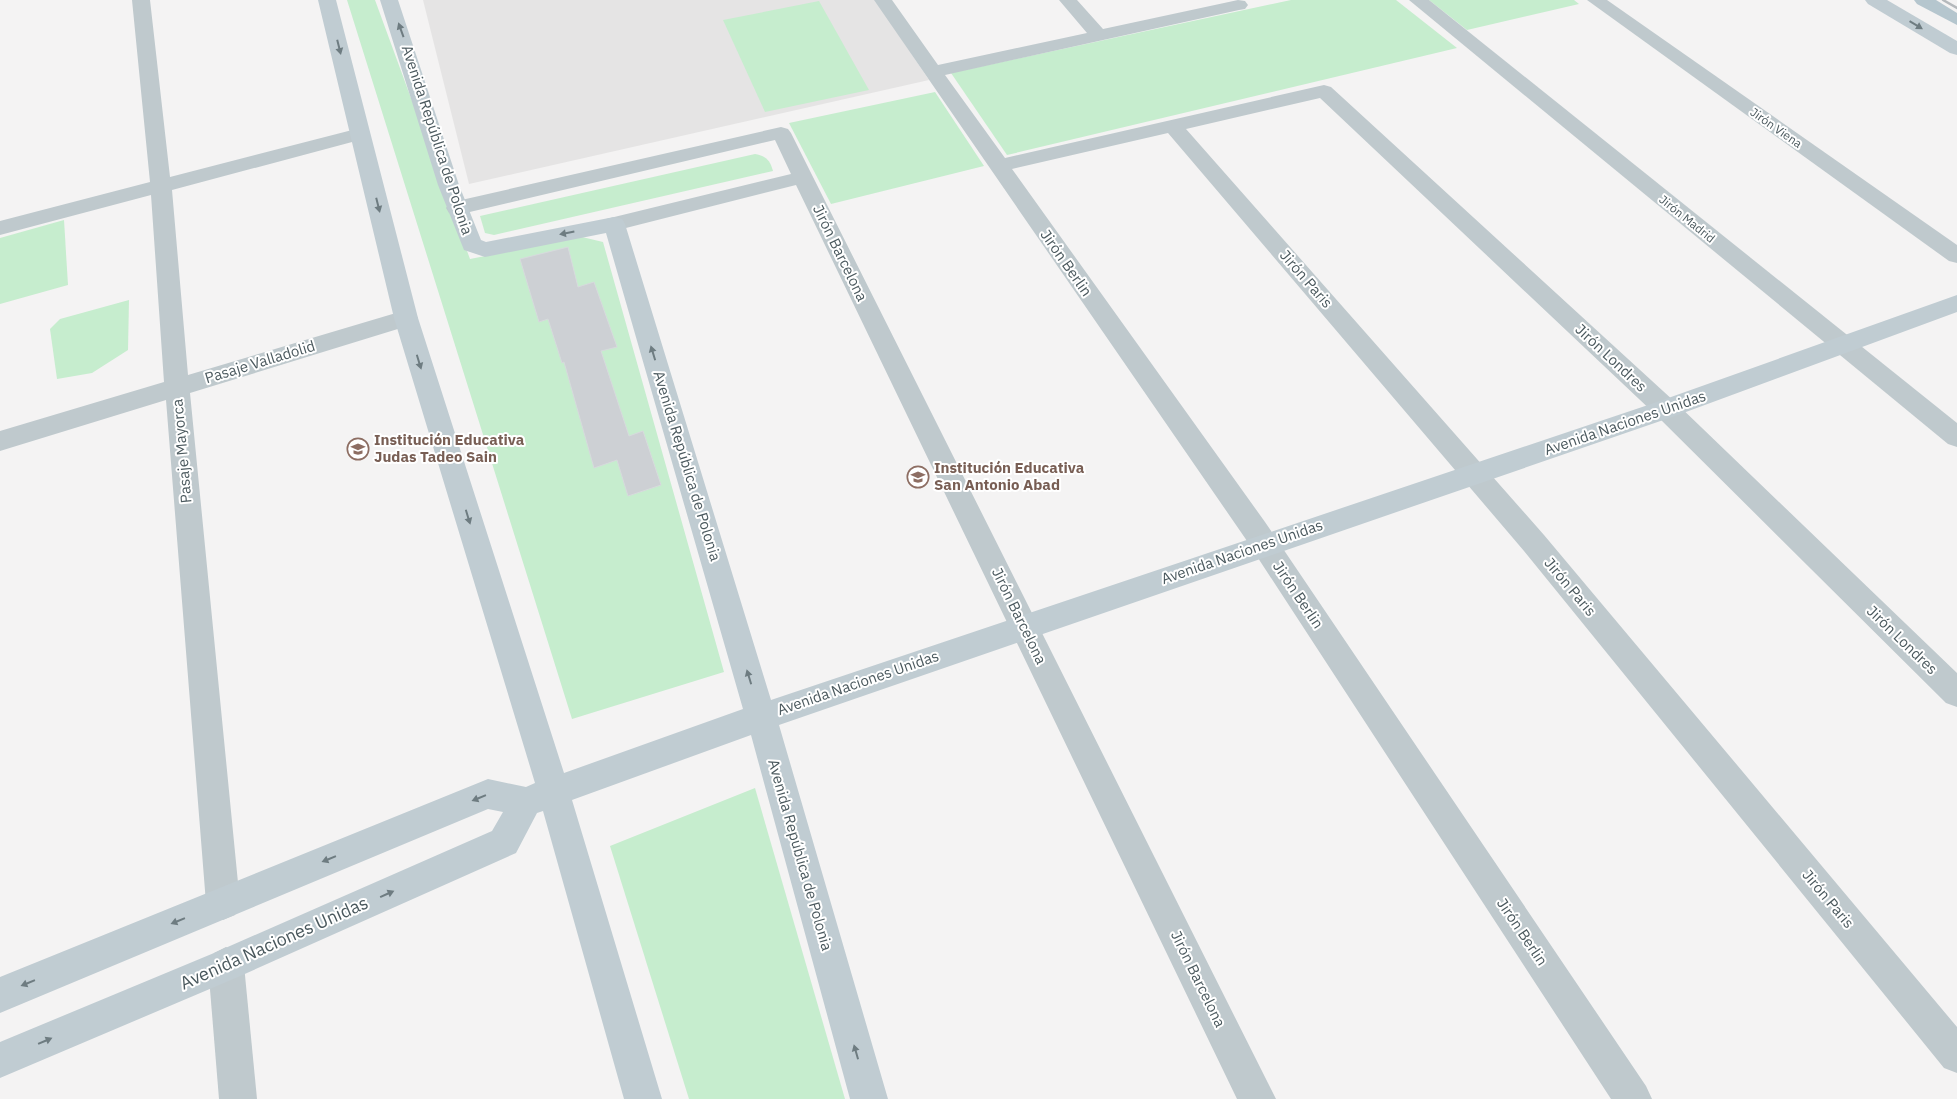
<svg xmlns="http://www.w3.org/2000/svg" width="1957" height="1099" font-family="'IBM Plex Sans',sans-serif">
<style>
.education{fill:#e5e4e4}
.green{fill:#c6edce}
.building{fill:#cdd0d4;stroke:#d7dadd}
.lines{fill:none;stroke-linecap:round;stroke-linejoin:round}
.street{fill:#bfc9cd;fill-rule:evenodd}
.secondary{fill:#c0ccd2;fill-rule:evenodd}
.primary{fill:#b5c6ce;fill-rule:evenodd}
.rail{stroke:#b5b9bc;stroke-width:2.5}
.oneway{fill:#6e7c81}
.labels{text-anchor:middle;stroke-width:4;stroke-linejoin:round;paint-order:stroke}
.far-street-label{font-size:12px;fill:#4b595e;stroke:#fff}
.street-label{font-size:15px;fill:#4b595e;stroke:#fff}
.education-label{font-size:15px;font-weight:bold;fill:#785e54;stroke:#fff;text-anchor:start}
.near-street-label{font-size:18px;fill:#4b595e;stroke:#fff}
</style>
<rect width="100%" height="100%" fill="#f4f3f3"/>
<polygon class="education" points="423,0 875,0 929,80 469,184"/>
<g class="green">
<polygon points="347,0 375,0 470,259 582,237 603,242 724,672 572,719"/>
<polygon points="1291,0 1396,0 1457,48 1007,155 951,73"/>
<polygon points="1429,0 1574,0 1579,4 1467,30"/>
<polygon points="819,1 869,90 765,112 723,20"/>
<polygon points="935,92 984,166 831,204 789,123"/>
<path d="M 755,154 C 766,156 770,160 773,171 L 494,235 L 485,233 L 480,216 Z"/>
<polygon points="64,220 68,285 0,304 0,238"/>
<polygon points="129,300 128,350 92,373 57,379 50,329 60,319"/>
<polygon points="755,788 845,1099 689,1099 610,846"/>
</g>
<polygon class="building" points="568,247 578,287 594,282 617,347 601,351 629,436 643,431 661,485 628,496 617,460 594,468 564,362 562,363 548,319 539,322 520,259"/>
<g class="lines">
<g class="street">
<polygon points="132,0 150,0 170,177 360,128 367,130 370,134 367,138 172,190 188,375 406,310 414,312 418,318 414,324 190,393 240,903 235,915 223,920 211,915 206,903 166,400 0,451 0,431 164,382 151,195 0,235 0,221 150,182"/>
<polygon points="874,0 892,0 938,65 1087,33 1059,0 1077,0 1103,29 1238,0 1245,1 1248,5 1245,9 1239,10 945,75 1005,158 1324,85 1331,87 1675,402 1957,673 1957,707 1946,703 1657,416 1320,98 1186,129 1544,535 1957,1027 1957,1073 1944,1068 1524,551 1168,133 1012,169 1265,522 1646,1086 1652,1099 1611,1099 1245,538"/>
<polygon points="1409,0 1429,0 1957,423 1957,447 1948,444"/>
<polygon points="1587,0 1607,0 1957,245 1957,263 1949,261"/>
<polygon points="781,127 788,129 791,133 813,177 1276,1099 1237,1099 796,185 614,231 606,229 603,224 606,219 791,174 775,140 457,215 449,213 446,208 449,203 457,201"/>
<polygon points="226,947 238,953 244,965 257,1099 219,1099 208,965 214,953"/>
</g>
<g class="secondary">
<polygon points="318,0 336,0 418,318 564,773 743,709 606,233 485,257 464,250 438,185 380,0 398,0 459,185 481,240 486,242 614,217 622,219 625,224 771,700 1657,402 1957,295 1957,312 1675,416 779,725 888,1099 850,1099 751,735 572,800 662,1099 624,1099 543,811 537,813 516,853 238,977 0,1078 0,1042 214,953 492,831 503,812 488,809 0,1013 0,977 488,779 526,787 535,783 394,318"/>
<polygon points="1865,0 1887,0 1957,41 1957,55 1950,53 1868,4"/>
</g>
<polygon class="primary" points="1914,0 1936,0 1957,13 1957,25 1917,4"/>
<polyline class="rail" points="1943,0 1957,8"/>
</g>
<defs><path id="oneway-solid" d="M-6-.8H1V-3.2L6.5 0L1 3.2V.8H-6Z" transform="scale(1.25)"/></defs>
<g class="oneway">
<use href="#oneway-solid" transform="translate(1916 25) rotate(31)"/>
<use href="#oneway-solid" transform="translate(401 30) rotate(-110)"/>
<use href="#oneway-solid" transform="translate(339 47) rotate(76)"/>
<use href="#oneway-solid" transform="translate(378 205) rotate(76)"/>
<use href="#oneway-solid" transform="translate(567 233) rotate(169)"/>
<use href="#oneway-solid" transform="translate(653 353) rotate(-107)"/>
<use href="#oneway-solid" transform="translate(419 362) rotate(73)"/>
<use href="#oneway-solid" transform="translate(468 517) rotate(73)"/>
<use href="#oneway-solid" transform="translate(749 677) rotate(-107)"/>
<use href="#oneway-solid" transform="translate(479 798) rotate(158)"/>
<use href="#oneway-solid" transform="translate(329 859) rotate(158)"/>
<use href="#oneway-solid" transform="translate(387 894) rotate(-24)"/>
<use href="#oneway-solid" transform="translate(178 921) rotate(158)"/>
<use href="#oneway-solid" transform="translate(28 983) rotate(158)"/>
<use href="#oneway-solid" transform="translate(45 1041) rotate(-23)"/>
<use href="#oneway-solid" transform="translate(856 1052) rotate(-106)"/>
</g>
<defs>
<g id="school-ring" transform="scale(1.125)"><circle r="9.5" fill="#fff" stroke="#8d6e63" stroke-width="1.5"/><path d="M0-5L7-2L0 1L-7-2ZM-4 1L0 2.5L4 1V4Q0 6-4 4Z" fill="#8d6e63"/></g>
</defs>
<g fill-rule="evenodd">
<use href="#school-ring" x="358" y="449"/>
<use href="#school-ring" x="918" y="477"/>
</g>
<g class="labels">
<g class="far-street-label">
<text transform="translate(1776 128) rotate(35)" y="4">Jirón Viena</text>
<text transform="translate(1687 219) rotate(39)" y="4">Jirón Madrid</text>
</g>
<g class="street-label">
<text transform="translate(437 140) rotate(72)" y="5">Avenida República de Polonia</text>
<text transform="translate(840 253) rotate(64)" y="5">Jirón Barcelona</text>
<text transform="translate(1066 263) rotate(55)" y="5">Jirón Berlin</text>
<text transform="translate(1306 279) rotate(49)" y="5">Jirón Paris</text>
<text transform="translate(1611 358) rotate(43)" y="5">Jirón Londres</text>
<text transform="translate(260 362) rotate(-17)" y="5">Pasaje Valladolid</text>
<text transform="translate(1625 423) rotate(-19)" y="5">Avenida Naciones Unidas</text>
<text transform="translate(182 451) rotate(-95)" y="5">Pasaje Mayorca</text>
<text transform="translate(687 466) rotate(73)" y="5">Avenida República de Polonia</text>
<text transform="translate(1242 552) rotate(-19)" y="5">Avenida Naciones Unidas</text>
<text transform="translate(1570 587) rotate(50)" y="5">Jirón Paris</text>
<text transform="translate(1298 595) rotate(56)" y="5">Jirón Berlin</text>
<text transform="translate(1019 616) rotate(64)" y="5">Jirón Barcelona</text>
<text transform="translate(1902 640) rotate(44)" y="5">Jirón Londres</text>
<text transform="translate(858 683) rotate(-19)" y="5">Avenida Naciones Unidas</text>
<text transform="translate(800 855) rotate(74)" y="5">Avenida República de Polonia</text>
<text transform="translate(1828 899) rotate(50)" y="5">Jirón Paris</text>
<text transform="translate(1522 932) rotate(56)" y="5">Jirón Berlin</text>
<text transform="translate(1198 979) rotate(64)" y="5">Jirón Barcelona</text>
</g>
<g class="education-label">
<text x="374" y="445">Institución Educativa<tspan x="374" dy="17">Judas Tadeo Sain</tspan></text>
<text x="934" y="473">Institución Educativa<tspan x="934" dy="17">San Antonio Abad</tspan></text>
</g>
<g class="near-street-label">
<text transform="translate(274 943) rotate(-24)" y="6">Avenida Naciones Unidas</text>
</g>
</g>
</svg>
